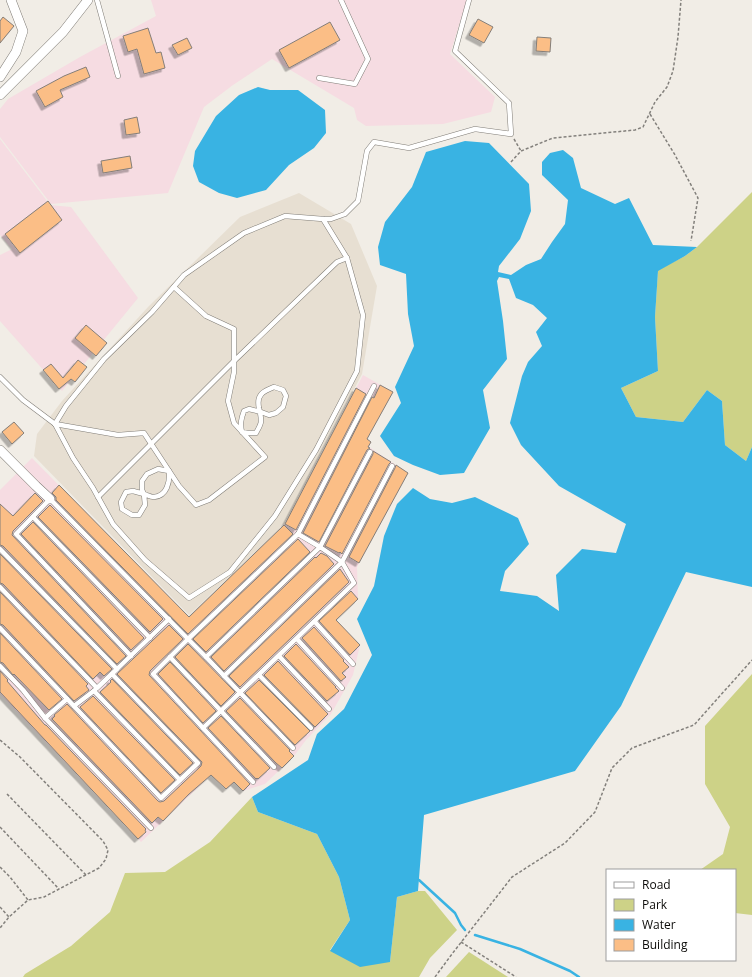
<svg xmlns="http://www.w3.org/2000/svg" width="752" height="977" font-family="'Open Sans',sans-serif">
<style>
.built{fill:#e7dfd2}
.industrial{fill:#f6dce2}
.green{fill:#cdd287}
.water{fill:#39b3e3}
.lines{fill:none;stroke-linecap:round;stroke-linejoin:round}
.stream{stroke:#39b3e3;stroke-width:2.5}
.building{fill:#fbbe86;stroke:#847e79;filter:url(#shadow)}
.service-casing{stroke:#807d77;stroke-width:5.5}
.minor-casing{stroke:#807d77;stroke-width:10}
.path{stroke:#83807c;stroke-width:1.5;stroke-dasharray:3 2;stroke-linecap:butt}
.service{stroke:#fff;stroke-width:4.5}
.minor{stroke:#fff;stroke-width:9}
</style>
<defs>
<filter id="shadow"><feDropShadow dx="-3.5" dy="3.5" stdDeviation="0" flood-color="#0004"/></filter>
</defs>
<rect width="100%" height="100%" fill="#f1ede6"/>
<polygon class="built" points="299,193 351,224 377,286 362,374 284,524 189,615 34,456 37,434 62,401 148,307 240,217"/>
<g class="industrial">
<polygon points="151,0 467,0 450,54 495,97 491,112 443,124 366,126 357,120 354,108 272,59 233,85 204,107 168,193 51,204 0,137 0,109 8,99 80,57 156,16"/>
<polygon points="0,139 50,205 71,207 138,298 62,391 0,321 0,255 12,249 0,235"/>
<polygon points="363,375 393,392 367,439 371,442 369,447 408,473 357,567 358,599 336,620 360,645 353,675 331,714 306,740 294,756 265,784 243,791 234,782 226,789 211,775 141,842 0,694 0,490 32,458 189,617 285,525"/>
</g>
<g class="green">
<polygon points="752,192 752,447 746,461 725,445 722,401 707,390 683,422 636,417 621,388 658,371 655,317 658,270 685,256 697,247"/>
<polygon points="752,674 752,915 735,913 735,870 700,870 723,854 730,827 705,784 705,726"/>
<polygon points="252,797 258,812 317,834 339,877 350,920 330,950 390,962 397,897 418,891 425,891 457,930 430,958 419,977 23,977 25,974 71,946 110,912 125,873 165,872 210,842"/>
<polygon points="469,952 508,977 446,977"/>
</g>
<g class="water">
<polygon points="258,87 270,90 298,90 325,110 326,133 314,148 289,165 266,190 237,198 219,193 199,182 193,166 195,151 216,116 239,95"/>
<polygon points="465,141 489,143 529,184 531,211 520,239 499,266 498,272 511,275 526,265 541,259 552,242 565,224 568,200 542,175 542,162 550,153 563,150 573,158 581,188 615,204 629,198 653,245 697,247 685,256 658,271 655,317 658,371 621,388 636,417 683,422 707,390 722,401 725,445 746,461 752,447 752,587 686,572 621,706 575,771 424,815 418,891 397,897 390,962 360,967 330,951 350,920 339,877 317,834 258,812 252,797 308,760 317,734 344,709 372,655 357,619 374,586 384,536 397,504 413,488 430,499 452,503 475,497 518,518 529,544 505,571 500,591 537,596 559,611 556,575 582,549 616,553 626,524 559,486 521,445 510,423 522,376 528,362 542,346 536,332 547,318 533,305 516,298 509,279 499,277 497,281 503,321 507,359 483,390 490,428 464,473 440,475 413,465 394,456 380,436 401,403 395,387 414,346 408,314 406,274 380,265 378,247 385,222 412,187 426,152"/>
</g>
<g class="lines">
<g class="stream">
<polyline points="419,880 455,913 461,925 465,930"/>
<polyline points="475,935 520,949 570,971 579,977"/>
</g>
</g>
<g class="building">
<polygon points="3,17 14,26 0,43 0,21"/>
<polygon points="478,19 493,27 484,43 469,35"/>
<polygon points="330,22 340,40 289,68 279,50"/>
<polygon points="148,28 156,53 161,52 165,68 144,74 137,49 128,52 123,36"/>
<polygon points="537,37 551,38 550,52 536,51"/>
<polygon points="187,38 192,48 178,55 172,45"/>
<polygon points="86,67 90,77 60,90 63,97 45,107 36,91 64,76"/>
<polygon points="137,117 140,133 126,135 124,120"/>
<polygon points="130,156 132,168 103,173 101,161"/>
<polygon points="48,201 62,220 20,253 5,234"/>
<polygon points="86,325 107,343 96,356 75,338"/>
<polygon points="78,360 87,367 75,382 71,379 59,389 43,370 51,364 63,378"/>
<polygon points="380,385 393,392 367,439 371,442 368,447 370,448 367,450 319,542 303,533 372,397 374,398"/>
<polygon points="356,388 366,394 296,530 285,524"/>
<polygon points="14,422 24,433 12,444 2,432"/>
<polygon points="373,451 391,462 389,464 342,554 340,552 339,553 325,546 373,454"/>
<polygon points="396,465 408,473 359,563 349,557 395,468"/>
<polygon points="59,485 189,617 284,525 293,534 188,634 56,500 56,497 52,493"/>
<polygon points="35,493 43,501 13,531 12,535 126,656 117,664 3,546 0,545 0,504 13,516"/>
<polygon points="50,505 163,619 150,632 38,517"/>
<polygon points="33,522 144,638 131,650 21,534"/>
<polygon points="298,539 310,552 206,652 193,639"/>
<polygon points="321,553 327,556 334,564 224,671 211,657 315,557 316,558"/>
<polygon points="0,554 112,669 104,676 100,672 93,679 3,584 0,583"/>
<polygon points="340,569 349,582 240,687 229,676"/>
<polygon points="351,591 358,599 336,620 360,645 350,655 319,621"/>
<polygon points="0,592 88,684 86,686 89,690 74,701 3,625 0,624"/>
<polygon points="169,625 183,639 150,671 149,675 250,784 243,791 234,782 226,789 211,775 189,794 163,821 158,817 152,823 52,719 55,716 54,715 67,704 158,801 160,802 164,801 201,766 202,762 117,674"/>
<polygon points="314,627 344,660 343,661 349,667 342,673 346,677 341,681 302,638"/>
<polygon points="0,633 62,699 49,710 14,674 13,675 3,663 0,662"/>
<polygon points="188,644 235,692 221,706 175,657"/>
<polygon points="296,644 336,687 335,687 339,691 327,701 284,656"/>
<polygon points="278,661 328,714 315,727 264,675"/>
<polygon points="170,662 216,711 203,723 158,674"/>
<polygon points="0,671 8,680 7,681 45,725 46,725 146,829 145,830 146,832 138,839 0,692"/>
<polygon points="112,679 193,763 180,775 100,692 111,682 110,681"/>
<polygon points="259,680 310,731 295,745 245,693"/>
<polygon points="93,696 175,780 161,793 80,707"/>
<polygon points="240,698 290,750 289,751 294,756 282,768 276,763 226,711"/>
<polygon points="221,716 270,768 258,779 257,778 256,779 208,728"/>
</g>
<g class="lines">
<g class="service-casing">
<g id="service">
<polyline points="97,0 118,76"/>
<polyline points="319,78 355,84 368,59 341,0"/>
<polyline points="0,377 23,400 55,424 66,406 104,359 152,312 184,275 244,233 285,216 323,219 331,219 345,214 358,201 367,151 374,142 409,148 475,129 511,134 509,103 455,51 469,0"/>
<path d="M 261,412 L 269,415 L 276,413 L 283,407 L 286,396 L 283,390 L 274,387 C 264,391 256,394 259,408 C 260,412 261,416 261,421 C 261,425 258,429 256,433 L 248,433 L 242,432 C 240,424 241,419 244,411 L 249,409 L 261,412"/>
<polyline points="55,424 73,458 93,488 113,524 145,560 189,598 230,572 275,516 316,450 357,371 363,315 347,258 323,219"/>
<polyline points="55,424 118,435 144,433 179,486 196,505 209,500 265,457 234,423 228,401 234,372 234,329 206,316 174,287"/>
<path d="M 144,494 C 147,495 151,497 154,497 C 167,496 170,482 169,471 L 158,469 L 147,474 L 142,481 L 142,490 L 144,494 L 145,505 L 139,515 L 132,515 L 122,509 L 121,502 L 126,492 L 133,491 L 144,494"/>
<polyline points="98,497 234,361 337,262 347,258"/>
<polyline points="33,517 150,638"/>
<polyline points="298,534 320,547 370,452"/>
<polyline points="0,549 117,669 169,619"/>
<polyline points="0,587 97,688 117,669"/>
<polyline points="315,622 353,664"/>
<polyline points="0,628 161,798 198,763 112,674"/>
<polyline points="297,639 342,688"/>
<polyline points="131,656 16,534 50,499 188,639 298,534 374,386"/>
<polyline points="279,656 329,709"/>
<polyline points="170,657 274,767"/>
<polyline points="206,657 293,748"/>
<polyline points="0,666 23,690 45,718 151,828"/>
<polyline points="259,675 311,728"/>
<polyline points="94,691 180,780"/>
<polyline points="74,706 95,690"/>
<polyline points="45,718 67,699"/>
<polyline points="203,728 354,583 342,562 224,676"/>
<polyline points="253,782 153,674 188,639 206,657 320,547 342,562 392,466"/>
</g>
</g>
<g class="minor-casing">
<g id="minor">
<polyline points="0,77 16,52 23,31 11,0"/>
<polyline points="0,95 63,32 88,0"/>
<polyline points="0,450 36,486 50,499"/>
</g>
</g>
<g class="path">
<polyline points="650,114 675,155 698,198 691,241"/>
<polyline points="514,139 521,151"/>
<polyline points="511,162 521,151 553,138 635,130 643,127 655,102 667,87 673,71 678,37 681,0"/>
<polyline points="0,740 20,757 103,841 108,850 106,859 99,868 44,897 28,900 9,917 0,928"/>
<polyline points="7,794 86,875"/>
<polyline points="0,827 59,889"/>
<polyline points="0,867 10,877 28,900"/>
<polyline points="0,907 9,917"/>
<polyline points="461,942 516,977"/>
<polyline points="435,977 452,954 512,877 565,843 595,812 612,768 632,748 694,725 752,660"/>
</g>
<use href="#service" class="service"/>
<use href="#minor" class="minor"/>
</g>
<rect x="606" y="869" width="130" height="92" fill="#ffffff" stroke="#9e9d9d"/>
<rect x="614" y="882" width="20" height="6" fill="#ffffff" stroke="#9e9d9d"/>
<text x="642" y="889" font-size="12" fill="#0c0b09">Road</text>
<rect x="614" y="899" width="20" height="12" fill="#cdd287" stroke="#9e9d9d"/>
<text x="642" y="909" font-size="12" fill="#0c0b09">Park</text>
<rect x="614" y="919" width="20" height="12" fill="#39b3e3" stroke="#9e9d9d"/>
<text x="642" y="929" font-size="12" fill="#0c0b09">Water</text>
<rect x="614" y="939" width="20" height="12" fill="#fbbe86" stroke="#9e9d9d"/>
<text x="642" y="949" font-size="12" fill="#0c0b09">Building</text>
</svg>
